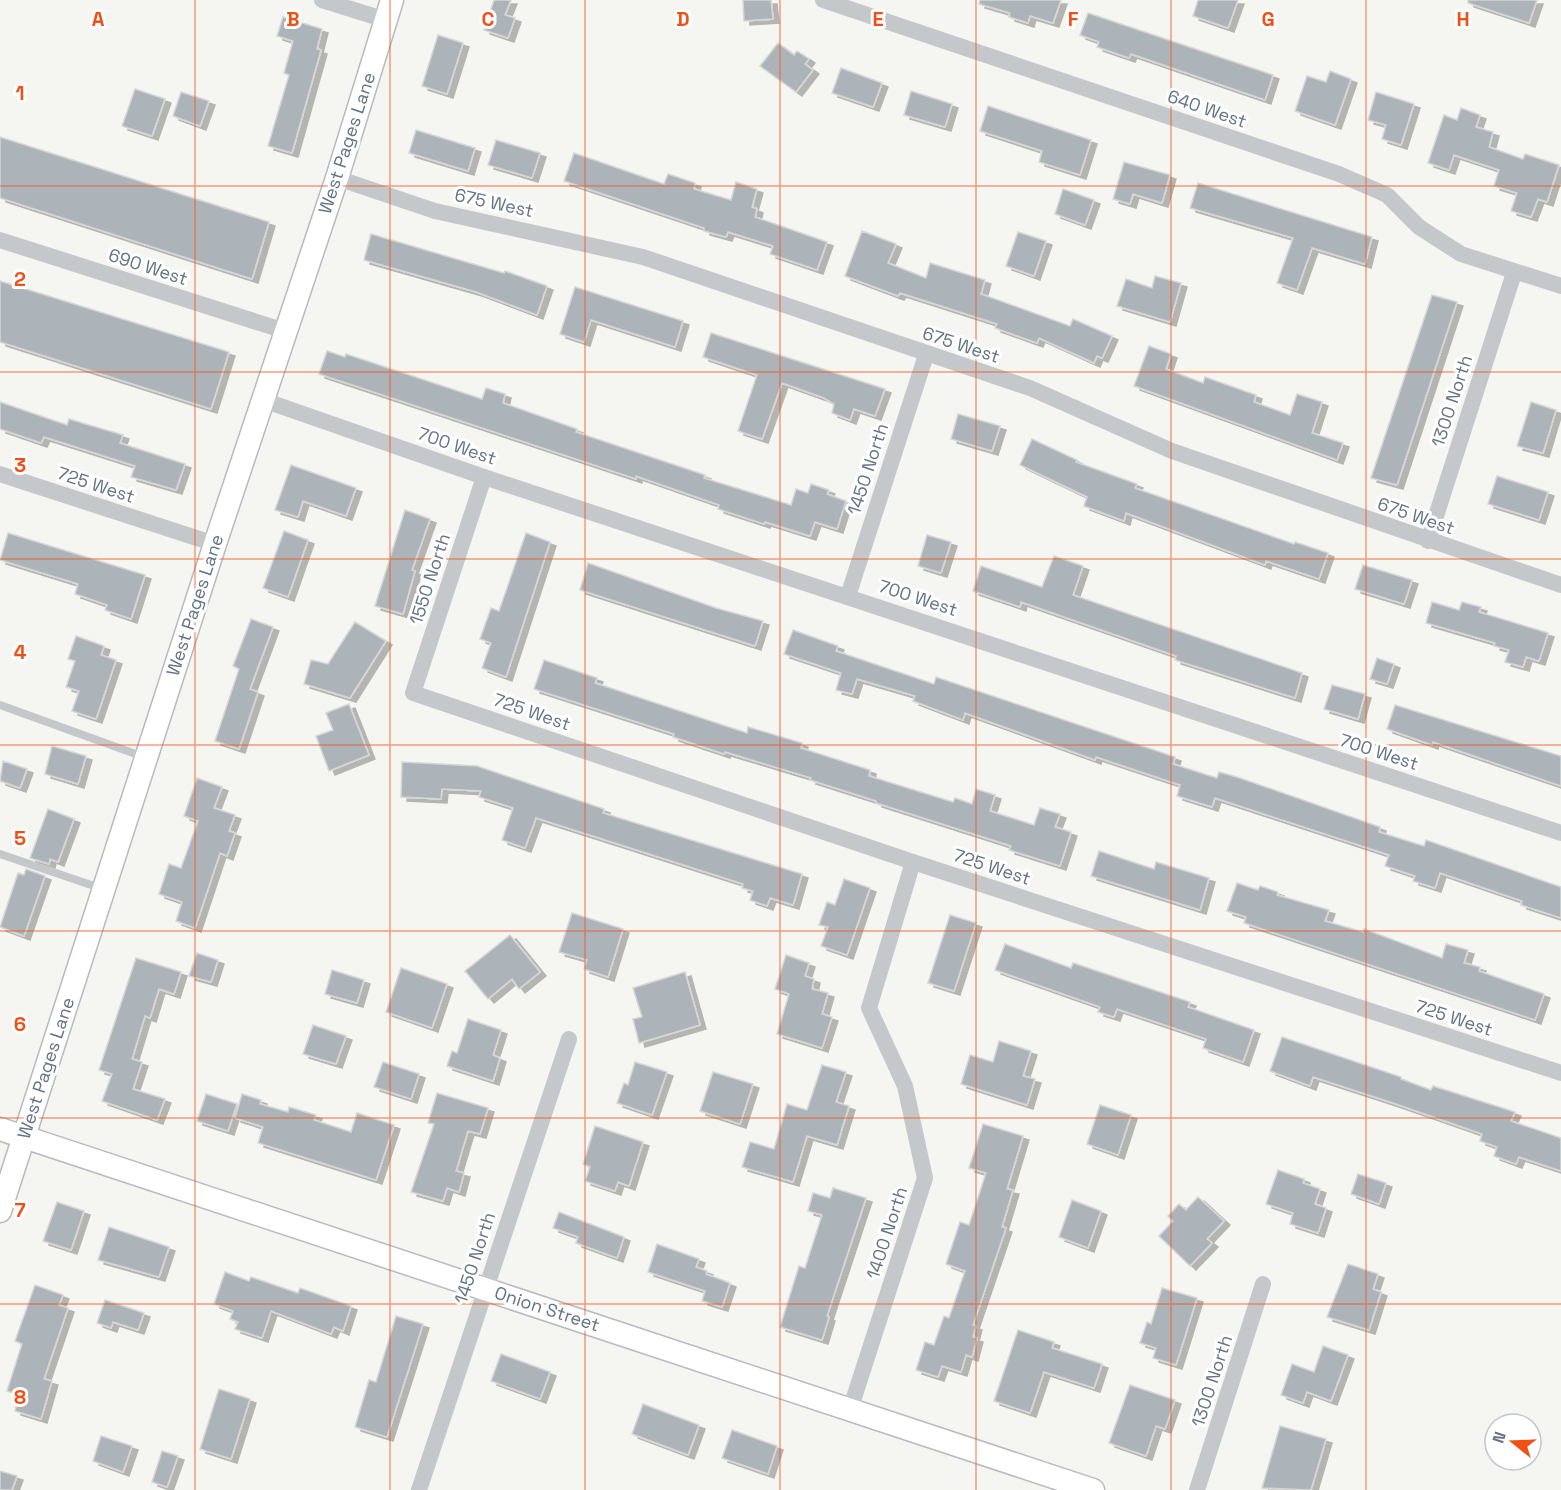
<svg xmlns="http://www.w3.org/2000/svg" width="1561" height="1490" font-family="'Space Grotesk',sans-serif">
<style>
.building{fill:#acb4ba;stroke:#d6d6d4;stroke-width:1.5;filter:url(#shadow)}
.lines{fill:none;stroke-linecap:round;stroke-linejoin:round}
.secondary-casing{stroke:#b6bbc0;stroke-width:25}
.lane{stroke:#c4c8cb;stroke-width:8}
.street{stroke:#c4c8cb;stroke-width:16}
.secondary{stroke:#fff;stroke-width:22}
.grid{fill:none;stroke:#f05016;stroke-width:1.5;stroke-opacity:0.55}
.labels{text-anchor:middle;stroke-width:6;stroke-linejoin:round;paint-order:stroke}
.street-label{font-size:18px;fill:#627485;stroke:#fff}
.grid-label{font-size:20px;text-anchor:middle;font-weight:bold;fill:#f05016;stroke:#fff;stroke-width:6;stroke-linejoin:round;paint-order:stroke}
</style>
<defs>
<filter id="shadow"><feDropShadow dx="6" dy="4" stdDeviation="0" flood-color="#0004"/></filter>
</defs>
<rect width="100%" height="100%" fill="#f5f5f1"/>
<g class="building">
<polygon points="494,0 511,0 505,15 515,18 508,38 484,30"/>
<polygon points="743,0 771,0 773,19 744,21"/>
<polygon points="980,0 1061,0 1053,23 1030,16 1028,23 1009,17 1010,13 979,4"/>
<polygon points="1198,0 1238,0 1228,28 1193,16"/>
<polygon points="1468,0 1537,0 1529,23 1468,3"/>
<polygon points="1088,13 1273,75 1265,100 1131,54 1129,58 1097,47 1099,42 1080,35"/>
<polygon points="283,17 322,29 317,49 321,50 292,153 268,146 289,75 284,73 293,41 277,36"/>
<polygon points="438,35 463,43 447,94 422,86"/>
<polygon points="778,43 794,55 797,51 809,59 805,64 813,70 796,92 760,66"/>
<polygon points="841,68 882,83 873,107 832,93"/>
<polygon points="1330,71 1351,79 1335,125 1295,111 1307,76 1326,82"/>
<polygon points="135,89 165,99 152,136 122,126"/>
<polygon points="911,91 952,104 945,127 904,115"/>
<polygon points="181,92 209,101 200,126 173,116"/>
<polygon points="1376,92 1414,104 1401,145 1382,139 1386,125 1368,120"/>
<polygon points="988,106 1091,140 1080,175 1039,162 1042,151 980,131"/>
<polygon points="1461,108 1480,115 1476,127 1493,132 1489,147 1523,159 1525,154 1559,165 1547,202 1538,199 1531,217 1511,211 1517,193 1494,186 1499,170 1454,155 1449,170 1428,163 1444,115 1457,120"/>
<polygon points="416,130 475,148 468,171 409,153"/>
<polygon points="0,137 269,222 252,279 0,198"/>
<polygon points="496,140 540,153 532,178 488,165"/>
<polygon points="574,153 664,184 668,174 695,183 694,189 731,200 736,182 757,189 752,207 757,209 755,217 827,242 817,270 770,254 773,246 728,232 726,237 704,231 704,228 564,181"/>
<polygon points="1124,162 1170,175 1162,203 1133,194 1130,204 1113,199"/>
<polygon points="1198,183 1372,237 1365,264 1312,248 1297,290 1277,283 1293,238 1190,208"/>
<polygon points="1063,189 1094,200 1085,225 1055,214"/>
<polygon points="862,231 896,244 888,263 926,278 930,263 985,280 981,294 1070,326 1073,319 1112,336 1102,358 1097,356 1094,363 1039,338 1037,343 995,328 997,324 900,293 898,296 845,276"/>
<polygon points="1018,232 1046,241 1034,276 1006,266"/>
<polygon points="371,234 504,273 505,271 547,286 537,315 476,292 364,260"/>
<polygon points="1155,276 1181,283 1170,322 1117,306 1126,279 1152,288"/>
<polygon points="0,281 229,352 211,409 0,342"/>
<polygon points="575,287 683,321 675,347 591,320 584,342 560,334"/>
<polygon points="1432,295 1457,302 1397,485 1371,478"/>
<polygon points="711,333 885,389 875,416 854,409 850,420 832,413 834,404 824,398 782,383 762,439 738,431 757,375 703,357"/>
<polygon points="1149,346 1171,354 1166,369 1203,383 1205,377 1256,395 1254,402 1290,415 1297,394 1322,402 1312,433 1343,443 1337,460 1134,386"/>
<polygon points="327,351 345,357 346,354 482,399 486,388 505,394 503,403 577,429 576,432 705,475 704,478 791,505 796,489 808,493 811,484 829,490 827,494 846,501 837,529 815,522 810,536 765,522 764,524 718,509 719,505 636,476 636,479 319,374"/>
<polygon points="0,402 67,425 69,419 123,435 120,443 185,464 176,490 131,477 135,466 44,437 41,443 0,429"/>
<polygon points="1531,402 1556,410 1543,453 1517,446"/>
<polygon points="958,414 1000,426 992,451 951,439"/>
<polygon points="1032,439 1077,460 1076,462 1137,484 1135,488 1294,544 1295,542 1328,553 1319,579 1266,561 1265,565 1126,513 1124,521 1084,506 1087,497 1020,465"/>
<polygon points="291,465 356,488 346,516 303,501 298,517 275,510"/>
<polygon points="1497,476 1548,492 1539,520 1488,504"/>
<polygon points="405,510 430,519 412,570 415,571 403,614 375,606"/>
<polygon points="284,531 308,540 288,597 263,588"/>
<polygon points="8,533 145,575 131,619 105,610 107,605 75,594 78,584 0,560"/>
<polygon points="526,533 550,542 506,677 482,668 491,643 480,639 491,608 499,611"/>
<polygon points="927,535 951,542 941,573 918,566"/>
<polygon points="1054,556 1083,566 1073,595 1302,673 1295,698 1175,660 1176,656 1021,602 1020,607 973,591 981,566 1042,587"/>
<polygon points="588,563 716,608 763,621 755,646 580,590"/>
<polygon points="1363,565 1412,580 1404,604 1355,589"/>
<polygon points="1432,602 1459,610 1462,602 1481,607 1479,612 1548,633 1539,661 1526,657 1523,667 1505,662 1509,650 1494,646 1495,643 1426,623"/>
<polygon points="251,619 273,627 250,689 258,692 239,749 215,741 239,669 233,666"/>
<polygon points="355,622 386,641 350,698 304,684 311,660 328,664"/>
<polygon points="793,630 838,646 836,651 934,684 936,677 1175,757 1173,764 1217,778 1219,772 1240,778 1380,827 1379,832 1424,846 1426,840 1561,887 1561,918 1521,905 1522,901 1440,873 1435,888 1413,881 1415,876 1385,866 1389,855 1215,798 1212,807 1177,796 1180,785 1096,757 1095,760 965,713 963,720 913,701 915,696 857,679 852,694 836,690 841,673 784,654"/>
<polygon points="76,636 104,646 101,655 116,660 96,719 72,711 79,691 66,687 75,661 68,659"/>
<polygon points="1377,658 1394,664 1387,684 1370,679"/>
<polygon points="544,660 597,678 595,683 747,733 748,727 802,743 801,748 870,770 869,776 953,802 955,798 972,804 976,789 995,795 990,811 1034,825 1040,808 1060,814 1055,827 1071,832 1060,866 1009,850 1011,846 876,803 876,801 810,780 811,778 725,752 724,754 673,737 674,734 534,689"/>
<polygon points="1332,685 1365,694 1358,719 1324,709"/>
<polygon points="349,704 369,755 329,771 316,736 333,730 326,713"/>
<polygon points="1395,705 1561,756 1561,786 1433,742 1432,745 1387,729"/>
<polygon points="52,746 86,756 78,784 45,774"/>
<polygon points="3,761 27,769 20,788 0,781"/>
<polygon points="402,762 477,766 604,809 603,813 802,874 793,905 770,898 767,906 750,900 753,891 742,888 743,884 536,818 525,848 502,840 513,808 479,797 481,791 442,789 441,799 401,797"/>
<polygon points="197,778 222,787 214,808 235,815 229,831 235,833 227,856 220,853 195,928 176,921 182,902 159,894 169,864 181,868 198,821 184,816"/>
<polygon points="48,809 74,819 58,862 50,859 49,864 30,858"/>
<polygon points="1099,851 1154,869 1156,862 1209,878 1200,910 1091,876"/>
<polygon points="26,869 45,876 24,936 0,927 18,873 24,875"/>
<polygon points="844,879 870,888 847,955 821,946 828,927 819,925 827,902 835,905"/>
<polygon points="1237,883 1258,890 1260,886 1278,892 1277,895 1329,910 1325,921 1363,932 1364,929 1442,958 1446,944 1468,950 1464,963 1480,967 1479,971 1544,994 1535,1020 1244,923 1246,917 1227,911"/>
<polygon points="572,913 623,929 608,977 584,969 587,960 559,952"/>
<polygon points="950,915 976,923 954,991 928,983"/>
<polygon points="510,935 540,972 519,989 512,979 488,999 465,971"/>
<polygon points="1005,944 1071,968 1073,963 1190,1002 1188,1007 1254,1030 1243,1062 1203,1048 1206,1039 1117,1009 1114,1017 1098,1012 1100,1007 995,970"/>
<polygon points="197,953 218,960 211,982 189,976"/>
<polygon points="786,955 809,963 805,976 814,979 812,989 828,993 822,1014 832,1017 822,1048 777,1034 789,994 775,989"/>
<polygon points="136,958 181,972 174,994 159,989 150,1018 145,1016 132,1059 142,1062 133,1089 165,1099 157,1120 102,1101 112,1074 99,1070"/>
<polygon points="401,968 447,984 432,1028 386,1012"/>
<polygon points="332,970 364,980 357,1003 325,994"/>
<polygon points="685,972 700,1025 639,1043 633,1019 642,1017 633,988"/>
<polygon points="468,1019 501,1030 493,1055 500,1058 493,1081 447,1066 452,1051 457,1053"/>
<polygon points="313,1025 346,1036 336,1064 303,1054"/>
<polygon points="1282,1037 1401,1077 1401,1079 1431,1090 1433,1086 1515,1112 1511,1121 1561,1138 1561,1171 1519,1157 1516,1164 1494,1156 1497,1147 1480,1141 1482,1134 1393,1103 1313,1077 1310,1086 1270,1071"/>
<polygon points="999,1041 1031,1051 1023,1076 1035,1079 1027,1105 961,1084 970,1055 993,1062"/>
<polygon points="383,1062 419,1074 411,1099 374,1087"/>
<polygon points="635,1062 667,1072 652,1115 617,1103 624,1083 628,1085"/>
<polygon points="822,1065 846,1072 836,1102 849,1106 837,1145 807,1136 793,1182 742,1167 750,1142 774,1149 787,1104 807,1110"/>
<polygon points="713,1072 753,1084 740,1124 700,1111"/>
<polygon points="437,1093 488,1108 480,1134 468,1131 456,1171 464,1173 459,1192 447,1188 443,1201 411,1192 434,1124 428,1123"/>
<polygon points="206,1094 237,1104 228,1131 197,1121"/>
<polygon points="242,1094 261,1100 260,1104 288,1112 289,1107 316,1115 314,1120 351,1132 357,1113 394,1125 376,1180 258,1143 263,1127 235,1118"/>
<polygon points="1100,1105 1131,1115 1118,1155 1087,1144"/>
<polygon points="983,1124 1023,1136 1007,1189 1013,1190 1002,1227 1006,1228 973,1325 976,1326 973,1337 977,1338 972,1357 966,1355 961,1372 942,1366 938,1377 916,1370 925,1342 934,1345 944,1316 949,1318 965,1271 946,1264 960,1222 969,1225 986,1173 969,1168"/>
<polygon points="595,1126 643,1142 629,1186 618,1182 615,1191 585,1181 590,1167 583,1164"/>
<polygon points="1278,1170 1304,1179 1303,1183 1320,1189 1315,1204 1326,1208 1318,1233 1290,1224 1293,1213 1266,1204"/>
<polygon points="1358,1174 1386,1183 1379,1204 1351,1194"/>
<polygon points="833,1188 866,1198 827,1316 829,1317 822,1340 780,1327 799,1266 805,1268 822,1215 808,1211 813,1193 830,1198"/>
<polygon points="1198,1197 1224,1221 1207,1239 1212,1243 1190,1266 1159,1236 1173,1221 1168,1216 1179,1204 1186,1210"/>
<polygon points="1072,1200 1101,1211 1088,1248 1059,1237"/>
<polygon points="57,1202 84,1211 71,1250 43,1241"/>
<polygon points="559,1212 624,1237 617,1258 576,1243 578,1237 553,1228"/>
<polygon points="109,1227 169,1247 159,1277 98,1260"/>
<polygon points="657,1244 699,1259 696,1267 707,1271 706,1274 730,1283 722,1307 702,1301 705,1291 648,1272"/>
<polygon points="1348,1264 1378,1274 1373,1289 1381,1292 1369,1330 1327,1317"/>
<polygon points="225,1272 249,1281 251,1277 298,1293 300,1288 351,1306 343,1331 334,1327 331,1334 271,1311 262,1338 235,1329 238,1322 230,1319 233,1311 214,1304"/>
<polygon points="35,1285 63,1295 59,1305 68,1308 44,1379 52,1381 41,1419 15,1411 19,1395 7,1391 22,1344 15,1341"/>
<polygon points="1162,1288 1197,1298 1176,1365 1153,1358 1156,1348 1140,1343 1147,1322 1151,1324"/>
<polygon points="105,1300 144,1313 138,1330 113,1322 111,1328 97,1323"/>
<polygon points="396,1316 423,1324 387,1437 355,1427 369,1380 376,1382"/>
<polygon points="1018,1330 1054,1342 1052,1348 1102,1364 1094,1388 1044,1372 1030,1413 994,1401"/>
<polygon points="1323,1346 1348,1355 1331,1401 1307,1392 1303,1403 1281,1395 1292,1364 1314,1372"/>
<polygon points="501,1354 550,1372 540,1399 491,1381"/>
<polygon points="1130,1385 1175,1400 1165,1429 1156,1426 1146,1456 1109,1443"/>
<polygon points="219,1389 250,1399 231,1459 200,1449"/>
<polygon points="643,1404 699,1425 688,1455 632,1434"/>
<polygon points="1280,1426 1326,1439 1311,1490 1262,1488"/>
<polygon points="732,1430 777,1446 768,1474 722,1458"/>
<polygon points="101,1436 132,1446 123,1472 93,1461"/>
<polygon points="162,1451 178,1456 167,1487 152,1482"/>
<polygon points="0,1471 17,1476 12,1490 0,1490"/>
</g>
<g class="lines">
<g class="secondary-casing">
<g id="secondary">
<polyline points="0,1129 1093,1490"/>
<polyline points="0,1211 215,544 337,178 392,0"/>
</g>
</g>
<g class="lane">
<polyline points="0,705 144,757"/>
<polyline points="0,854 103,889"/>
</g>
<g class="street">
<polyline points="322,0 386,20"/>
<polyline points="823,0 1339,174 1387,195 1419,227 1461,254 1561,286"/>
<polyline points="337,178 435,211 643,257 1030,388 1172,451 1561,585"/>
<polyline points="0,240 285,331"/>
<polyline points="263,400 484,477 1561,833"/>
<polyline points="0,474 215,544"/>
<polyline points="484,477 413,693 913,862 1561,1073"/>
<polyline points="1428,541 1514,273"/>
<polyline points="848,596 926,355"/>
<polyline points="850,1410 925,1178 905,1086 869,1008 913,862"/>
<polyline points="419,1490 569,1039"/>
<polyline points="1197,1490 1263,1284"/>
</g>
<use href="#secondary" class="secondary"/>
</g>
<path class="grid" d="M 195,0 L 195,1490M 390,0 L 390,1490M 585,0 L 585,1490M 780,0 L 780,1490M 976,0 L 976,1490M 1171,0 L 1171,1490M 1366,0 L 1366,1490M 0,186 L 1561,186M 0,372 L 1561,372M 0,559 L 1561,559M 0,745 L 1561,745M 0,931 L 1561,931M 0,1118 L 1561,1118M 0,1304 L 1561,1304"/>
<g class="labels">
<g class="street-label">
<text transform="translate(1207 109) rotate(19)" y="6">640 West</text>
<text transform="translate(347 143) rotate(-72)" y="6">West Pages Lane</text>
<text transform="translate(494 203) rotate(12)" y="6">675 West</text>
<text transform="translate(148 267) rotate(18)" y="6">690 West</text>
<text transform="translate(961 345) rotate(18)" y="6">675 West</text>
<text transform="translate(1452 401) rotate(-72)" y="6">1300 North</text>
<text transform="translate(457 446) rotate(19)" y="6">700 West</text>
<text transform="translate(868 469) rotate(-72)" y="6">1450 North</text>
<text transform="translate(96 485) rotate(18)" y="6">725 West</text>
<text transform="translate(1416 516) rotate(19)" y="6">675 West</text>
<text transform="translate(430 579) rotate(-72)" y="6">1550 North</text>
<text transform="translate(918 598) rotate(18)" y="6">700 West</text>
<text transform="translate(195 605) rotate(-72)" y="6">West Pages Lane</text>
<text transform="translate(532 712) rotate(19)" y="6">725 West</text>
<text transform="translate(1379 752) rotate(18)" y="6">700 West</text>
<text transform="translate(992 867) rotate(18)" y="6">725 West</text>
<text transform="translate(1454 1018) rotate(18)" y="6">725 West</text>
<text transform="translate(46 1068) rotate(-72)" y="6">West Pages Lane</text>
<text transform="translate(887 1233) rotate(-72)" y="6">1400 North</text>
<text transform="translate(475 1258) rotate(-72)" y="6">1450 North</text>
<text transform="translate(547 1309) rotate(18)" y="6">Onion Street</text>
<text transform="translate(1212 1381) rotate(-72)" y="6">1300 North</text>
</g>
</g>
<g class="grid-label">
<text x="98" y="26">A</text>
<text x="293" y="26">B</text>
<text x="488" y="26">C</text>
<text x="683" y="26">D</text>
<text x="878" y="26">E</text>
<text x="1073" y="26">F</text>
<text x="1268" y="26">G</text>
<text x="1463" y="26">H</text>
<text x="20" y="100">1</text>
<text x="20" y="286">2</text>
<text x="20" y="472">3</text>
<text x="20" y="659">4</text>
<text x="20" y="845">5</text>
<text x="20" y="1031">6</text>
<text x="20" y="1217">7</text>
<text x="20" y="1404">8</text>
</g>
<g transform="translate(1513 1442) rotate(288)"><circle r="28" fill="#ffffff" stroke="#c0c7ce" stroke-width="1.5"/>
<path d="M0-4.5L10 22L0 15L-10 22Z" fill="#f05016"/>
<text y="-9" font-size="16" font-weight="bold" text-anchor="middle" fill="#627485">N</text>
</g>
</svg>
